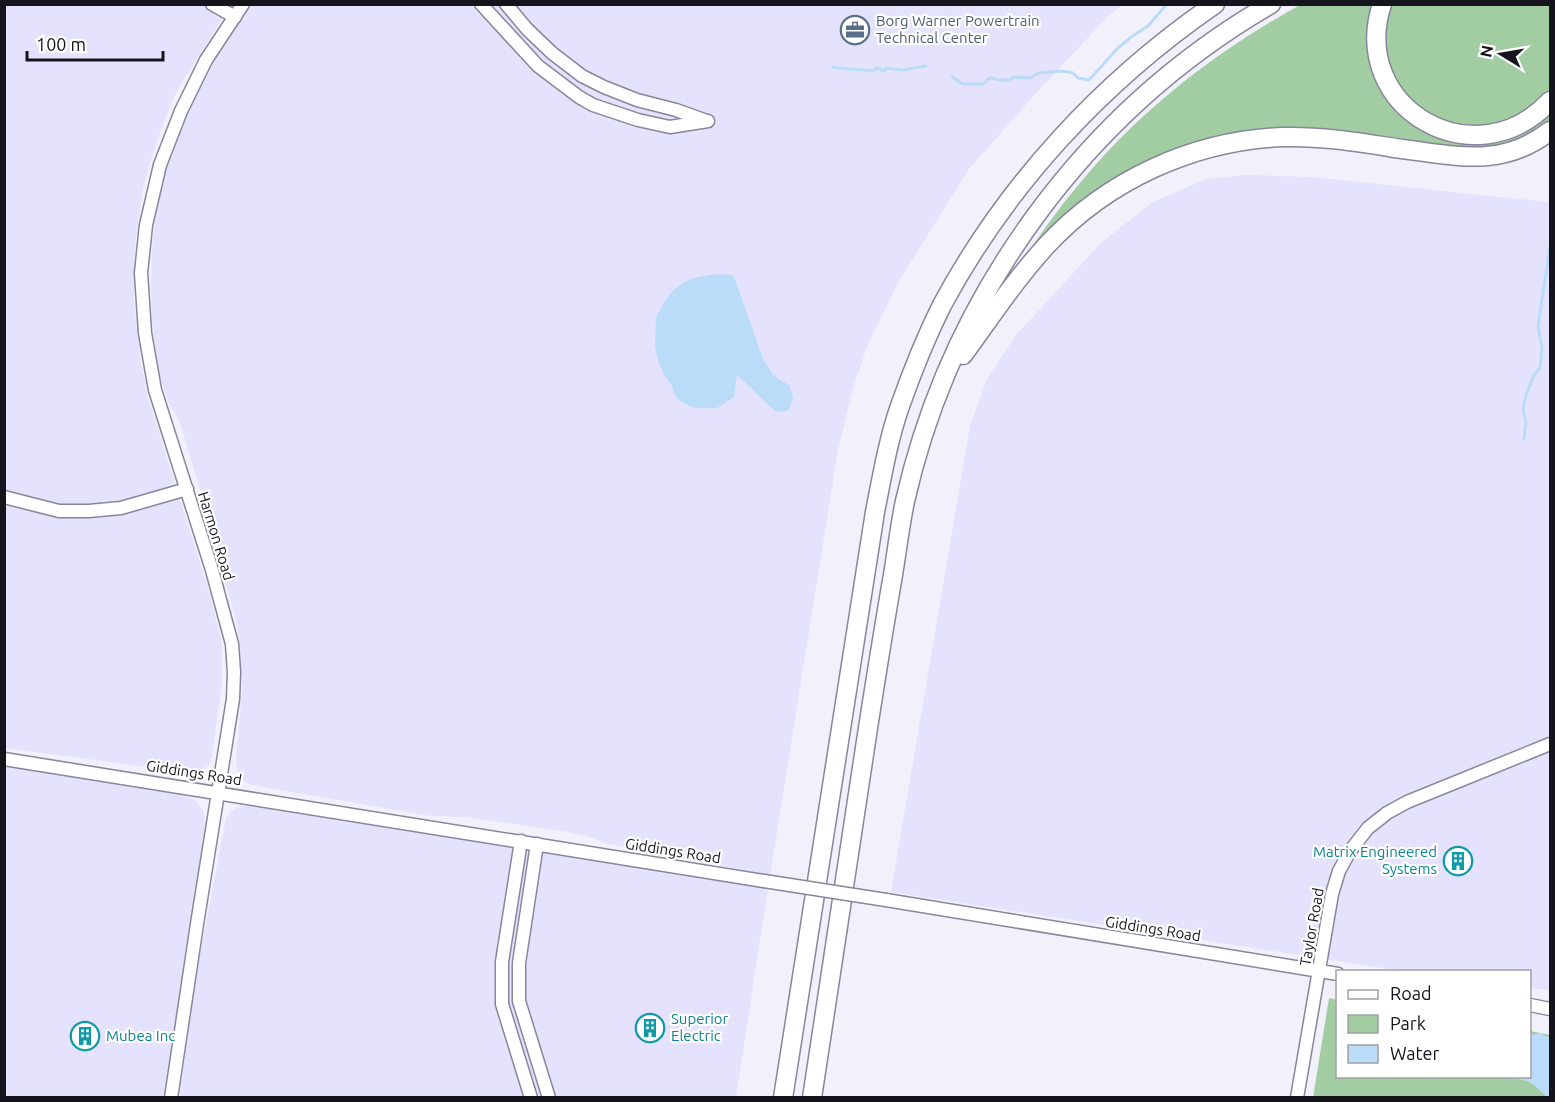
<svg xmlns="http://www.w3.org/2000/svg" width="1555" height="1102" font-family="Ubuntu,sans-serif">
<style>
.built{fill:#e5e2fd}
.green{fill:#a2cca2}
.water{fill:#badcf8}
.lines{fill:none;stroke-linecap:round;stroke-linejoin:round}
.stream{stroke:#badcf8;stroke-width:3}
.minor-casing{stroke:#88859c;stroke-width:15}
.highway-casing{stroke:#88859c;stroke-width:21}
.minor{stroke:#fff;stroke-width:12}
.highway{stroke:#fff;stroke-width:18}
.minor-bridge-casing{stroke:#88859c;stroke-width:15;stroke-linecap:butt}
.minor-bridge{stroke:#fff;stroke-width:12}
.labels{text-anchor:middle;stroke-width:4.5;stroke-linejoin:round;paint-order:stroke}
.service-label{font-size:15px;fill:#4e5e75;stroke:#fff;text-anchor:start}
.street-label{font-size:15px;fill:#15141d;stroke:#fff}
.culture-label{font-size:15px;fill:#0d838f;stroke:#fff;text-anchor:start}
</style>
<rect width="100%" height="100%" fill="#f1f0fb"/>
<g class="built">
<polygon points="5,5 231,5 179,87 169,108 152,156 143,188 135,245 134,302 141,363 149,401 209,591 222,643 222,684 211,761 208,765 200,771 192,773 5,748"/>
<polygon points="251,5 1122,5 1107,17 1028,102 969,169 899,281 868,344 853,388 838,450 770,876 677,856 608,844 586,836 568,832 467,817 430,816 257,786 248,784 241,778 238,772 236,760 242,691 240,643 235,615 220,565 215,538 208,516 179,420 168,402 163,386 156,354 152,319 151,282 152,247 156,216 163,179 167,162 185,111 208,71"/>
<polygon points="1243,175 1312,177 1547,202 1550,198 1550,990 1530,988 1530,972 1402,971 891,892 970,426 987,379 1016,335 1101,243 1153,202 1206,179"/>
<polygon points="5,763 187,796 196,801 204,812 205,822 195,897 164,1097 5,1098"/>
<polygon points="246,805 571,854 768,888 736,1097 179,1098 199,959 225,824 226,818 231,812 238,807"/>
</g>
<g class="green">
<path d="M 1300,5 L 1375,5 L 1377,72 L 1450,139 L 1550,111 L 1550,125 L 1495,151 L 1341,135 L 1174,153 L 1027,258 L 1025,257 C 1044,229 1064,201 1086,176 C 1145,106 1220,49 1300,5 Z"/>
<path d="M 1391,5 L 1550,5 L 1550,90 C 1538,105 1519,116 1500,122 C 1488,125 1472,128 1459,126 C 1428,119 1399,95 1390,64 C 1384,45 1386,24 1391,5 Z"/>
<polygon points="1329,998 1337,1000 1338,1076 1530,1076 1530,1031 1550,1035 1550,1097 1313,1098"/>
</g>
<g class="water">
<path d="M 719,274 L 732,275 L 734,277 L 763,359 L 773,375 L 790,386 L 793,398 L 789,410 L 782,412 L 775,411 L 737,375 L 734,397 L 717,408 L 694,408 L 680,401 L 675,396 L 671,384 L 664,375 L 658,361 L 655,347 L 656,318 C 658,312 662,307 665,301 C 680,279 693,277 719,274 Z"/>
<polygon points="1540,1033 1550,1038 1550,1097 1547,1097 1534,1085 1527,1081 1509,1077 1530,1076 1530,1035"/>
</g>
<g class="lines">
<g class="stream">
<path d="M 833,67 C 847,70 860,69 874,71 L 877,68 L 880,68 L 881,70 L 885,71 L 886,68 L 902,70 L 926,66"/>
<polyline points="952,77 963,84 983,84 990,78 1000,80 1009,80 1014,77 1030,78 1039,73 1062,71 1073,73 1078,78 1089,80 1117,49 1131,37 1148,26 1167,4"/>
<polyline points="1524,439 1526,422 1523,409 1526,395 1534,375 1540,368 1542,348 1538,326 1550,246"/>
</g>
<g class="minor-casing">
<g id="minor">
<polyline points="212,4 235,17"/>
<polyline points="481,4 538,66 579,97 593,105 638,120 670,127 708,121"/>
<polyline points="506,4 527,29 552,53 582,76 604,87 637,100 676,110 704,120"/>
<polyline points="4,497 59,511 89,511 121,508 187,489"/>
<polyline points="4,759 764,881"/>
<polyline points="521,841 502,962 502,1004 531,1098"/>
<polyline points="537,844 519,963 519,1001 549,1098"/>
<polyline points="886,900 1338,974"/>
<polyline points="1530,1005 1550,1009"/>
<polyline points="171,1098 197,924 233,699 234,672 232,644 212,570 155,390 145,333 141,273 146,225 160,165 181,111 206,60 243,4"/>
<polyline points="1297,1098 1332,894 1339,871 1350,851 1368,828 1387,813 1407,802 1550,744"/>
</g>
</g>
<g class="highway-casing">
<g id="highway">
<path d="M 1382,4 C 1348,108 1475,181 1550,101"/>
<path d="M 963,355 C 990,318 1015,280 1046,246 C 1107,180 1194,140 1284,137 C 1324,136 1363,143 1402,149 C 1458,156 1502,168 1550,131"/>
<path d="M 783,1098 L 875,512 C 882,477 888,440 900,406 C 912,372 926,337 942,305 C 1007,184 1103,81 1215,4"/>
<path d="M 812,1098 C 831,974 850,851 868,728 C 876,677 884,626 893,575 C 897,550 900,525 905,501 C 952,294 1086,111 1271,4"/>
</g>
</g>
<use href="#minor" class="minor"/>
<use href="#highway" class="highway"/>
<g class="minor-bridge-casing">
<polyline id="minor-bridge" points="764,881 886,900"/>
</g>
<use href="#minor-bridge" class="minor-bridge"/>
</g>
<defs>
<g id="office-ring" transform="scale(1.5)"><circle r="9.5" fill="#fff" stroke="#5c6f8a" stroke-width="1.5"/><path d="M-6-3h4V-5.5h4V-3h4V5H-6ZM-1-4.5V-3h2v-1.5ZM-6 0V1H6V0Z" fill="#5c6f8a"/></g>
<g id="building-ring" transform="scale(1.5)"><circle r="9.5" fill="#fff" stroke="#0f9aa8" stroke-width="1.5"/><path d="M-4-6H4V6H1V3H-1V6H-4ZM-2.5-4.3h1.7v1.8h-1.7ZM.8-4.3h1.7v1.8H.8ZM-2.5-1h1.7V.8h-1.7ZM.8-1h1.7V.8H.8Z" fill="#0f9aa8"/></g>
</defs>
<g fill-rule="evenodd">
<use href="#office-ring" x="855" y="30"/>
<use href="#building-ring" x="1458" y="861"/>
<use href="#building-ring" x="650" y="1028"/>
<use href="#building-ring" x="85" y="1036"/>
</g>
<g class="labels">
<g class="service-label">
<text x="876" y="26">Borg Warner Powertrain<tspan x="876" dy="17">Technical Center</tspan></text>
</g>
<g class="street-label">
<text transform="translate(216 536) rotate(73)" y="5">Harmon Road</text>
<text transform="translate(194 773) rotate(9)" y="5">Giddings Road</text>
<text transform="translate(673 851) rotate(9)" y="5">Giddings Road</text>
<text transform="translate(1312 927) rotate(-80)" y="5">Taylor Road</text>
<text transform="translate(1153 929) rotate(9)" y="5">Giddings Road</text>
</g>
<g class="culture-label">
<text x="1437" y="857" text-anchor="end">Matrix Engineered<tspan x="1437" dy="17">Systems</tspan></text>
<text x="671" y="1024">Superior<tspan x="671" dy="17">Electric</tspan></text>
<text x="106" y="1041">Mubea Inc</text>
</g>
</g>
<rect width="1555" height="1102" fill="none" stroke="#15141d" stroke-width="12"/>
<rect x="1336" y="970" width="195" height="108" fill="#ffffff" stroke="#a1a1a5" stroke-width="1.5"/>
<rect x="1348" y="990" width="30" height="9" fill="#ffffff" stroke="#a1a1a5" stroke-width="1.5"/>
<text x="1390" y="1000" font-size="18" fill="#15141d">Road</text>
<rect x="1348" y="1015" width="30" height="18" fill="#a2cca2" stroke="#a1a1a5" stroke-width="1.5"/>
<text x="1390" y="1030" font-size="18" fill="#15141d">Park</text>
<rect x="1348" y="1045" width="30" height="18" fill="#badcf8" stroke="#a1a1a5" stroke-width="1.5"/>
<text x="1390" y="1060" font-size="18" fill="#15141d">Water</text>
<g transform="translate(1501 54) rotate(281)" stroke="#ffffff" stroke-width="4.5" paint-order="stroke">
<path d="M0-4.5L10 22L0 15L-10 22Z" fill="#15141d"/>
<text y="-9" font-size="16" font-weight="bold" text-anchor="middle" fill="#15141d">N</text>
</g>
<path d="M27 51v9h136v-9" fill="none" stroke="#15141d" stroke-width="3"/>
<text x="36" y="51" font-size="18" fill="#15141d" stroke="#ffffff" stroke-width="4.5" paint-order="stroke">100 m</text>
</svg>
